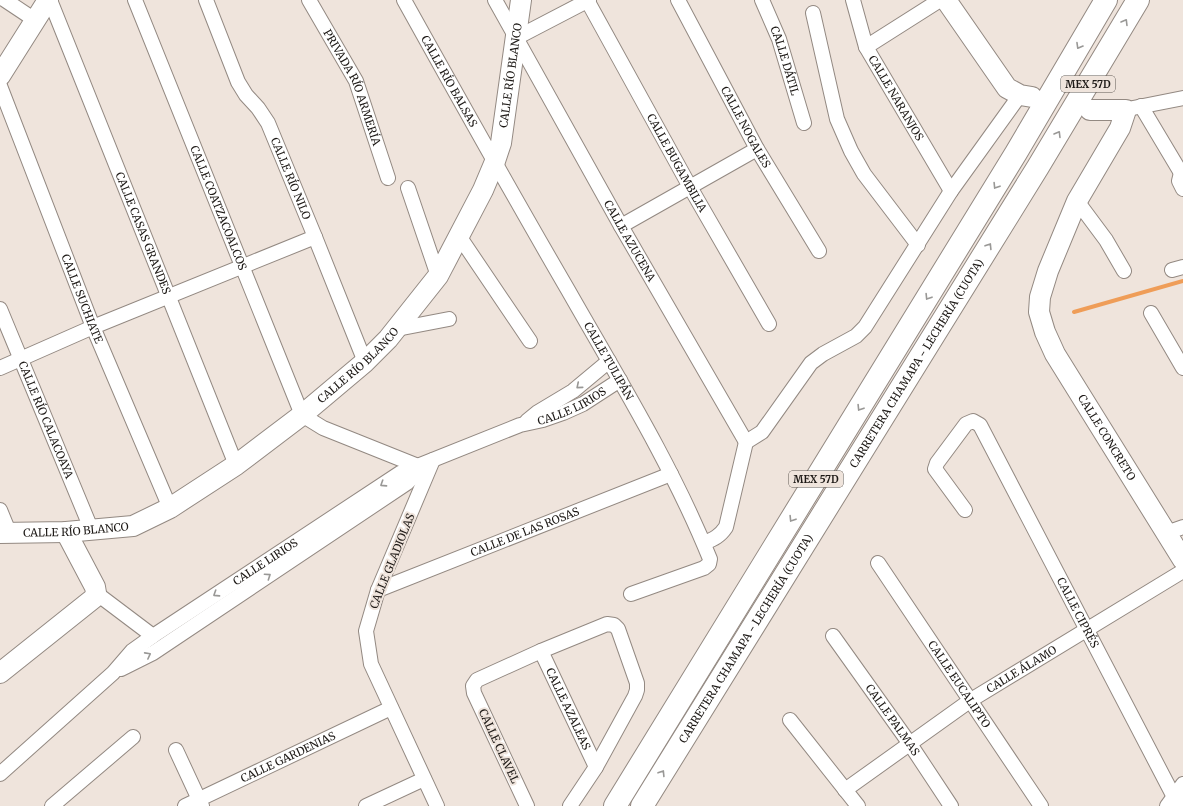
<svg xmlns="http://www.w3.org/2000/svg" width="1183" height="806" font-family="Merriweather,serif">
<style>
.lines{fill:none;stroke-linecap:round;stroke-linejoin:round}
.stream{stroke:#ef9d58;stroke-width:4}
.street-casing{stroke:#938982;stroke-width:16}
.secondary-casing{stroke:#938982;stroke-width:22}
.highway-casing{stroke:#938982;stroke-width:24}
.street{stroke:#fff;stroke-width:14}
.secondary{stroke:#fff;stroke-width:20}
.highway{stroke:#fff;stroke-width:22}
.oneway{stroke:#999896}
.labels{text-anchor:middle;stroke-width:4;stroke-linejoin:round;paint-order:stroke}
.shield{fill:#efe4dc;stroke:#5c5651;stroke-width:1}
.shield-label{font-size:10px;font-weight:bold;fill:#1d1916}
.street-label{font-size:11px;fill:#1d1916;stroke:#efe4dc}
</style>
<rect width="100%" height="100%" fill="#efe4dc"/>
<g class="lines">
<polyline class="stream" points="1074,312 1183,281"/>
<g class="street-casing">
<g id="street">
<polyline points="5,0 35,20"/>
<path id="s1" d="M 50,0 L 236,465"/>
<path id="s2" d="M 135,0 L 302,415 L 323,428 L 418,466 L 419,469"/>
<path id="s3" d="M 206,0 L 238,82 L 246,95 L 258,108 L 268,123 L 315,237 L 365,362"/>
<path id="s4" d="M 309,0 L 356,81 L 388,178"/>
<path id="s5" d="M 404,0 C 458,97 512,194 568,290 C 618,378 672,465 710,559 L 709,564 L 704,568 L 631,594"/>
<path id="s6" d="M 495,0 L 621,226 L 746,442"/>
<path id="s7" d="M 587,0 L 690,187 L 769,324"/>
<path id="s8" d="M 678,0 L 757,149 L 819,251"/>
<path id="s9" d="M 762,0 L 779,39 L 804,123"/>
<path id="s10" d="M 853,0 L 866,47 L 951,191"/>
<polyline points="813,13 837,119 851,151 864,174 918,245"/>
<polyline points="516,38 589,0"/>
<polyline points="866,47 940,0"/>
<path id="s11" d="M 0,86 L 93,327 L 170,508"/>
<polyline points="1141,106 1181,173 1183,174"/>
<polyline points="1133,108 1183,98"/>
<polyline points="1181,173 1179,181 1183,189"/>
<polyline points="408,188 438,276"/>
<polyline points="1077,201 1106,240 1124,271"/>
<polyline points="621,226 757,149"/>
<polyline points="459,236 530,341"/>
<polyline points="1172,270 1183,267"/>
<path id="s12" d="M 0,309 L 92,531"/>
<polyline points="1151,313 1183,368"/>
<polyline points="397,329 449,319"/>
<polyline points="0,368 93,327 315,237"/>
<polyline points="527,421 538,412 573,391 609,361"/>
<polyline points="746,442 762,432 811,363 823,354 856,336 865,327 951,191 1020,95"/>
<polyline points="433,460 378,590 366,631 371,664 437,806"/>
<polyline points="0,510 9,532"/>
<path id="s13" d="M 965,510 L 935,469 L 937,463 L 966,424 L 973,421 L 980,425 L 1174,797 L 1183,804"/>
<polyline points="1166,533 1183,527"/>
<path d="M 704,543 C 714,539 720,536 726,527 L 746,442"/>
<path id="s14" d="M 878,563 L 1041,806"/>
<path id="s15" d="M 378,590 L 671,474"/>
<polyline points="96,593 153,636"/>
<path id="s16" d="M 833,636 L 910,744 L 951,806"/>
<path id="s17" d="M 541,651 L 596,767"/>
<polyline points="121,669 153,653 407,483 424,466"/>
<polyline points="790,720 858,806"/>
<polyline points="176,750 202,806"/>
<path id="s18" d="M 0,774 L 113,673 L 132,651 L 153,636 L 400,473 L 520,425 L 543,420 L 563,413 L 583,404 L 620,380"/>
<path id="s19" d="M 845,790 L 971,700 L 1183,571"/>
<polyline points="52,806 133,737"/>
<path id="s20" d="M 185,806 L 391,708"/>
<polyline points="366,806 424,779"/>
<polyline points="527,806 474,693 473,686 477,680 541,651 607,624 614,625 618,629 637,683 637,690 635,696 596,767 570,806"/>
<polyline points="1167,806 1183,784"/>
</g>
</g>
<g class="secondary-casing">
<g id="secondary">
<polyline points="946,0 1007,88 1020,95 1032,97"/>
<polyline points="0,76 48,0"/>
<path id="s21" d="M 1090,110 L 1126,110 L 1120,128 L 1077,201 L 1048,271 L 1040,297 L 1039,312 L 1045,332 L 1055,354 L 1183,560"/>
<path id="s22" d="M 0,533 L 66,532 L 133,526 L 170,508 L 236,465 L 302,415 L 365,362 L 388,339 L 438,276 L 483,190 L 494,164 L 501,143 L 521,0"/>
<polyline points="0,673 94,598 96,593 95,587 66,532"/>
</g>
</g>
<g class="highway-casing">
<g id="highway">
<polyline points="615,806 1016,153 1106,0"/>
<path id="s23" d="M 642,806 L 1038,167 L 1138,0"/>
</g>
</g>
<use href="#street" class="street"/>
<use href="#secondary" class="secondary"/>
<use href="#highway" class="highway"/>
</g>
<defs><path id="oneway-chevron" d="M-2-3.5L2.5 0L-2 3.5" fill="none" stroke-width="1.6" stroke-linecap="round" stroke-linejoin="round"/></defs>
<g class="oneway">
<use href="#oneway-chevron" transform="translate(1125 22) rotate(-59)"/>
<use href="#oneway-chevron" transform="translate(1079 46) rotate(120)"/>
<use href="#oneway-chevron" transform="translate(1058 134) rotate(-59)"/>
<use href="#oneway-chevron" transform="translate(996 186) rotate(122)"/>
<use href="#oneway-chevron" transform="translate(989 246) rotate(-58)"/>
<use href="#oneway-chevron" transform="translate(928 297) rotate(122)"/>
<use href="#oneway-chevron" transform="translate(579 386) rotate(140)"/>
<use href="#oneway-chevron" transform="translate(860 408) rotate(122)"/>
<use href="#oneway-chevron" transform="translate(383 484) rotate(147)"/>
<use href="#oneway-chevron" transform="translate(792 519) rotate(122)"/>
<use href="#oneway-chevron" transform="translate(268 576) rotate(-34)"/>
<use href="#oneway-chevron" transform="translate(216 594) rotate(147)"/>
<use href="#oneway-chevron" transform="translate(148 655) rotate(-28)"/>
<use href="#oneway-chevron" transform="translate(662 773) rotate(-58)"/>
</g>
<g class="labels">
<g class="shield">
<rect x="1061" y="76" width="54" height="16" rx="3"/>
<rect x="789" y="471" width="54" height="16" rx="3"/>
</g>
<g class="shield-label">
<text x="1088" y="88">MEX 57D</text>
<text x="816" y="483">MEX 57D</text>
</g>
<g class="street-label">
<text dy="4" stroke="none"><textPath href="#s9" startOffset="65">CALLE DÁTIL</textPath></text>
<text dy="4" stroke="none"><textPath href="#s22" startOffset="747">CALLE RÍO BLANCO</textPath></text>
<text dy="4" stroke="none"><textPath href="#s5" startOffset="93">CALLE RÍO BALSAS</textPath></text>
<text dy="4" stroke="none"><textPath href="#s4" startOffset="98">PRIVADA RÍO ARMERÍA</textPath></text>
<text dy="4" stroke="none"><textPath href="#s10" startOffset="108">CALLE NARANJOS</textPath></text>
<text dy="4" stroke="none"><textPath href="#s8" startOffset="144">CALLE NOGALES</textPath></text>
<text dy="4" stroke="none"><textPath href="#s7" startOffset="186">CALLE BUGAMBILIA</textPath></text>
<text dy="4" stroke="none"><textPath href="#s3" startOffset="199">CALLE RÍO NILO</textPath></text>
<text dy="4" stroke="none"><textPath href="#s2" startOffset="224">CALLE COATZACOALCOS</textPath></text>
<text dy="4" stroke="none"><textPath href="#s1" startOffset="251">CALLE CASAS GRANDES</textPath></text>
<text dy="4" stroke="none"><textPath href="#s6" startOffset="276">CALLE AZUCENA</textPath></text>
<text dy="4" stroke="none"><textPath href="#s11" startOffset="228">CALLE SUCHIATE</textPath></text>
<text dy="4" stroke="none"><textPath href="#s5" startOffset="415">CALLE TULIPÁN</textPath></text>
<text dy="4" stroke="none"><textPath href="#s23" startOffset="521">CARRETERA CHAMAPA - LECHERÍA (CUOTA)</textPath></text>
<text dy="4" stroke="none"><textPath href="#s22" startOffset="411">CALLE RÍO BLANCO</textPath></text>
<text dy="4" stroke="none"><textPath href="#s18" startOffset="687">CALLE LIRIOS</textPath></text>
<text dy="4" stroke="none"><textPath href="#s12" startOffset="120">CALLE RÍO CALACOAYA</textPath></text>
<text dy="4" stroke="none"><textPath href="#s21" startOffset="401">CALLE CONCRETO</textPath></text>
<text dy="4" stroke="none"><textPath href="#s22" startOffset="76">CALLE RÍO BLANCO</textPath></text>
<text dy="4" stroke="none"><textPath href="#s15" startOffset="158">CALLE DE LAS ROSAS</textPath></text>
<text transform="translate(392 561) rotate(-68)" y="4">CALLE GLADIOLAS</text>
<text dy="4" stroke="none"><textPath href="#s18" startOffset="341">CALLE LIRIOS</textPath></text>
<text dy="4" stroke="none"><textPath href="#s13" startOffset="333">CALLE CIPRÉS</textPath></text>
<text dy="4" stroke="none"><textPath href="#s23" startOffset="197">CARRETERA CHAMAPA - LECHERÍA (CUOTA)</textPath></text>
<text dy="4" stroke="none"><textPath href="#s19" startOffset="214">CALLE ÁLAMO</textPath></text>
<text dy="4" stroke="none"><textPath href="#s14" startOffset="146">CALLE EUCALIPTO</textPath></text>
<text dy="4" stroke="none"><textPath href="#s17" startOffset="64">CALLE AZALEAS</textPath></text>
<text dy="4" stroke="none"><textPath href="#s16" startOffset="103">CALLE PALMAS</textPath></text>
<text transform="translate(499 746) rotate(65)" y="4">CALLE CLAVEL</text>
<text dy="4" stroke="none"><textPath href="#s20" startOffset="114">CALLE GARDENIAS</textPath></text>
</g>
</g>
</svg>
